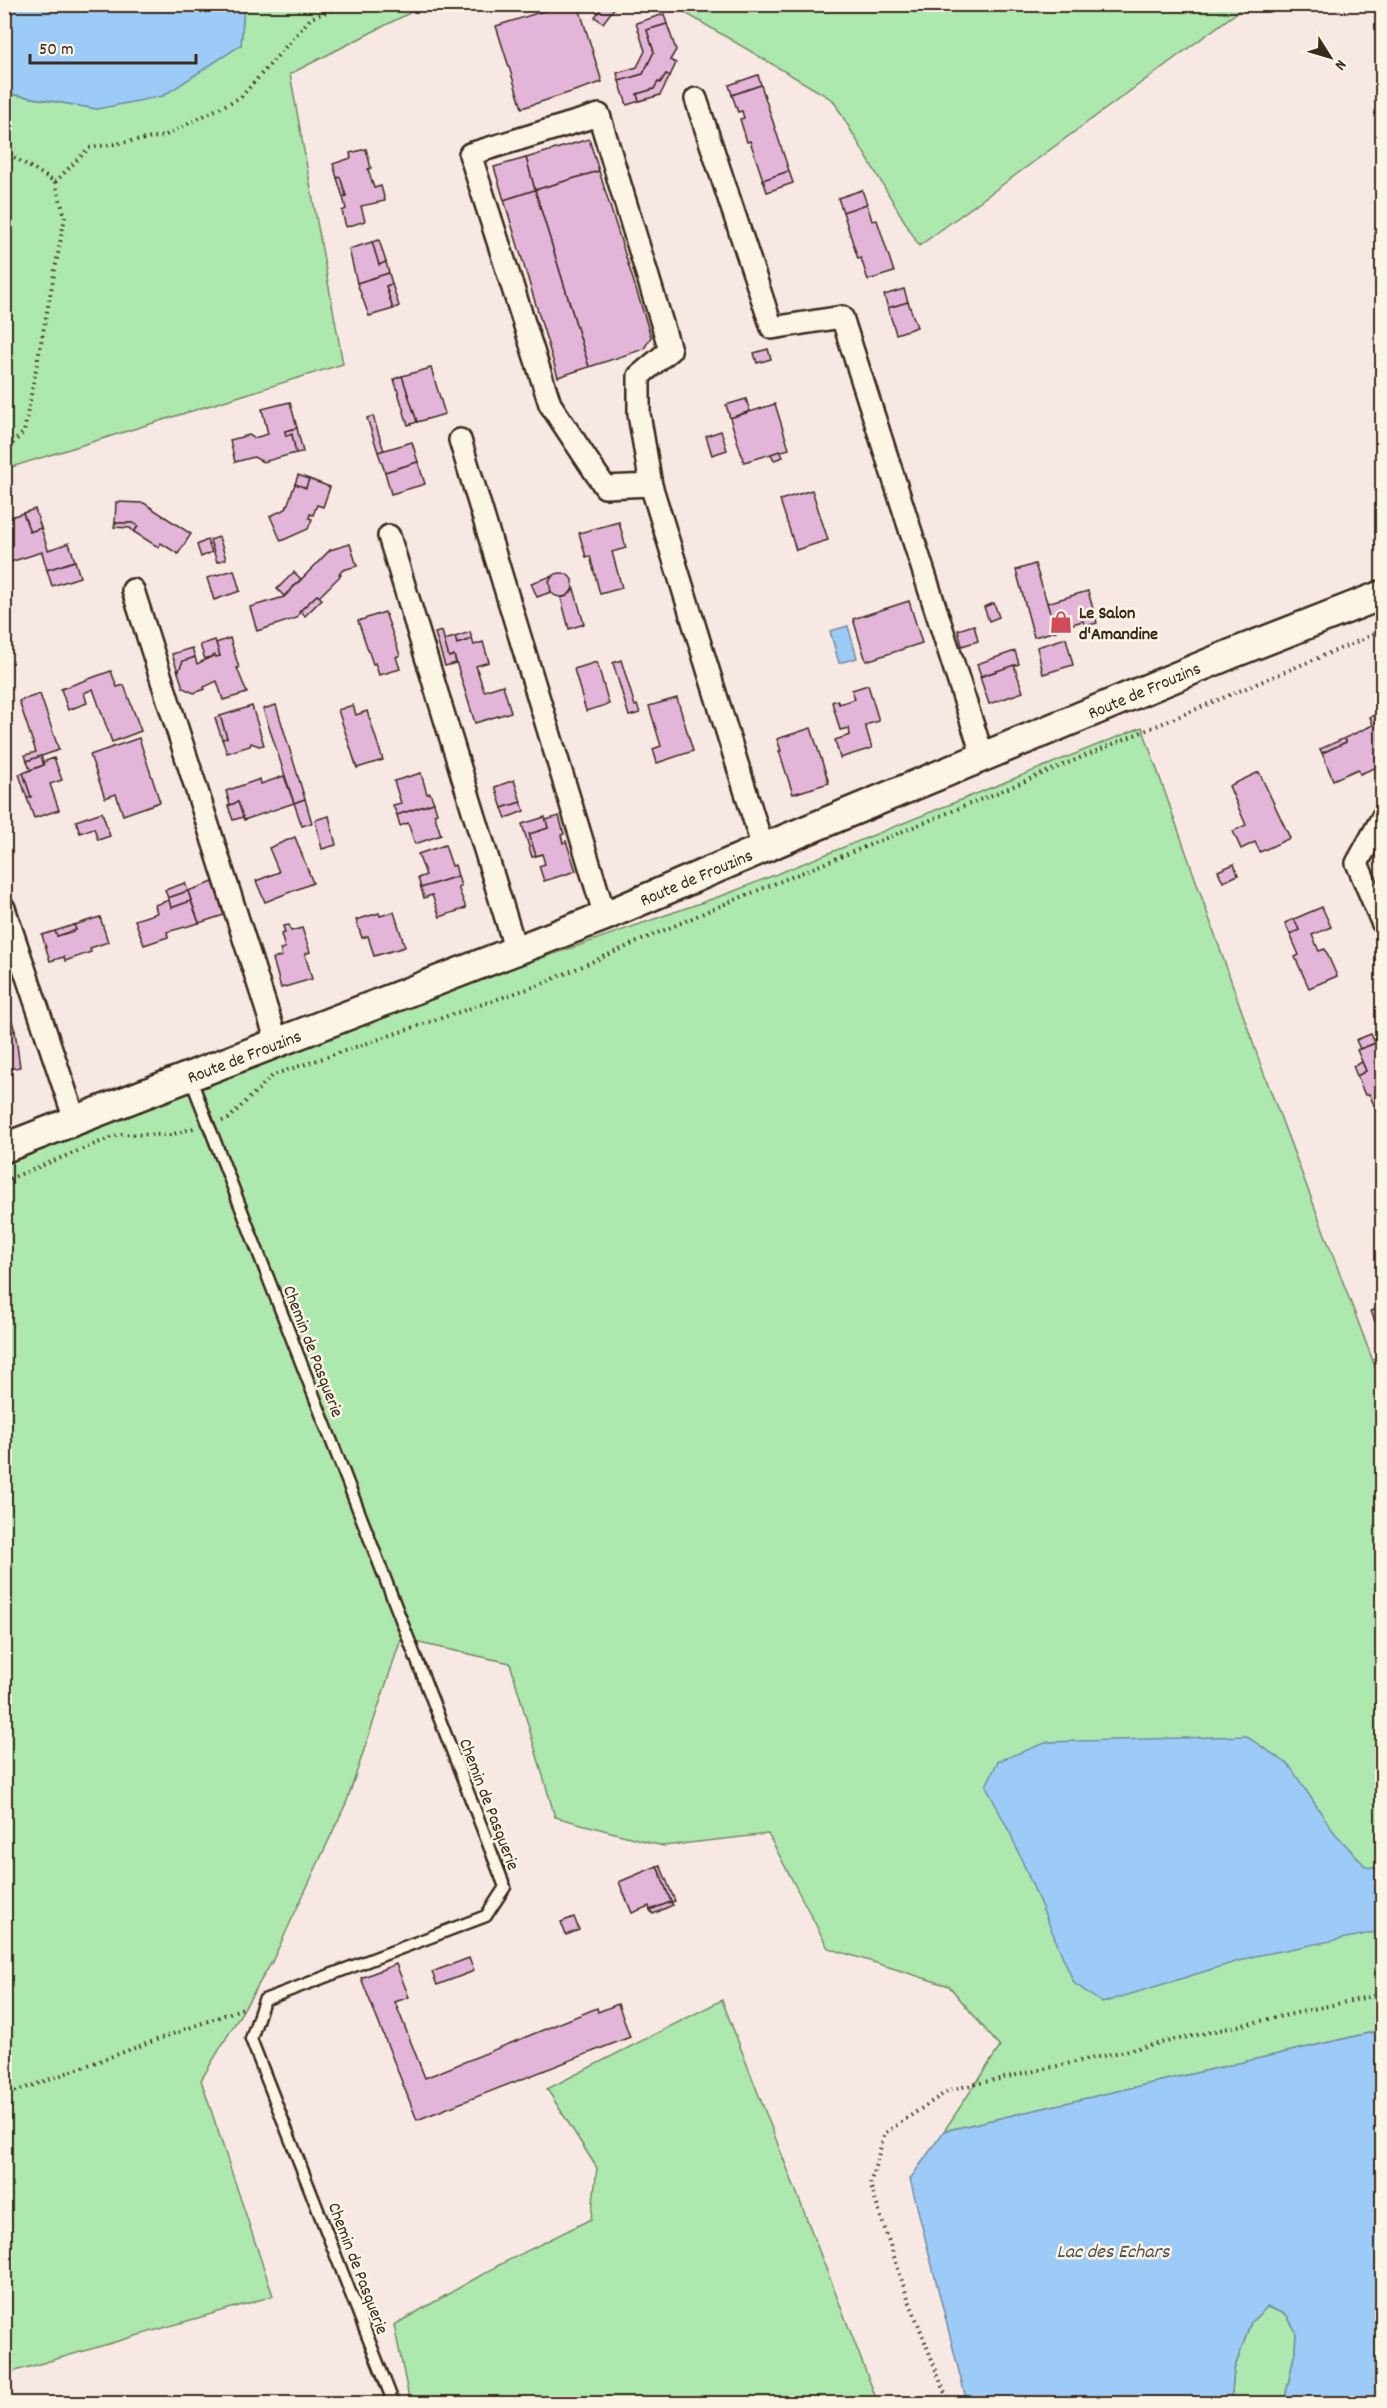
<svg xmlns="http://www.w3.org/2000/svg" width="1387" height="2408" font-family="Dekko,sans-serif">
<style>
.green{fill:#ade8ae;stroke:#748966;stroke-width:1.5}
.water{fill:#9ccbf7;stroke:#758ba0;stroke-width:1.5}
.building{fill:#e3b6d9;stroke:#3b2a1e;stroke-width:1.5}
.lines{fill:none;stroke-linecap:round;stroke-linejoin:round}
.lane-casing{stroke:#3b2a1e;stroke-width:15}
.street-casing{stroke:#3b2a1e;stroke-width:26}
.secondary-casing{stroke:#3b2a1e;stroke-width:33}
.path{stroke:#3b2a1e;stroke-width:4;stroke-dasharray:1.5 4.5;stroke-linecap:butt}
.lane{stroke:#fcf5e5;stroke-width:10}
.street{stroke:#fcf5e5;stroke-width:21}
.secondary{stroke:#fcf5e5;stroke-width:28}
.labels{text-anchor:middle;stroke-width:5;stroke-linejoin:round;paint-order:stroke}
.poi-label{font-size:18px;font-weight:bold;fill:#3b2a1e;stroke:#fcf5e5;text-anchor:start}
.street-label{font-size:18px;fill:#3b2a1e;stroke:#fcf5e5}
.water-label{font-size:20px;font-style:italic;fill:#535254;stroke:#fcf5e5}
</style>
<rect width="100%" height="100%" fill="#f7e8e3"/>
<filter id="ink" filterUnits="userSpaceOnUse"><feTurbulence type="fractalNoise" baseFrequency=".0167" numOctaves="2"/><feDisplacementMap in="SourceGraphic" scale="12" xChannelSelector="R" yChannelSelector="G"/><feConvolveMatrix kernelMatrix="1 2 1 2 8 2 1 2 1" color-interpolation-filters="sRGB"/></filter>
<g filter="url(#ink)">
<g class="green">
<polygon points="244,5 425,5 290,74 343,364 5,469 4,93 97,109 241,45"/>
<polygon points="672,5 1247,5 919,246 833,100"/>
<polygon points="1142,727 1260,1063 1382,1385 1382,2030 944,2131 1000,2047 949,1986 828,1948 768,1834 663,1846 555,1817 510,1663 401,1639 347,1801 272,1962 201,2080 273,2296 5,2374 5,1161 241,1063 732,892"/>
<polygon points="722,2000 878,2403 410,2403 394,2325 499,2265 591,2219 597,2168 547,2089"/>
<polygon points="1267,2307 1286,2314 1296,2332 1295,2352 1284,2403 1231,2404 1234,2370 1251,2322"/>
</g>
<g class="water">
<polygon points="4,5 244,5 241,45 163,96 97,109 5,93"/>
<polygon points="848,626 857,658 839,663 830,631"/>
<polygon points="1246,1736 1289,1765 1334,1832 1366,1867 1382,1869 1382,1931 1255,1956 1102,2003 1074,1983 1011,1835 986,1786 998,1761 1048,1742"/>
<polygon points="1382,2030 1382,2403 1284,2403 1295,2352 1296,2332 1286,2314 1267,2307 1251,2322 1234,2370 1231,2403 967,2403 910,2179 944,2131"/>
</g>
<g class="building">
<polygon points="566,4 578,4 602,82 522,108 496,26"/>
<polygon points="604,4 615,7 603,23 595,17"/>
<polygon points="664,14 667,24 647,30 654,52 643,74 619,81 617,73 637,67 645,51 636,23"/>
<polygon points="667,24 676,50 670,60 676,63 670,76 666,74 660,83 658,82 654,89 637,94 639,101 627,105 619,81 643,74 654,52 647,30"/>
<polygon points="666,74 670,76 660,95 639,101 637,94 654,89 658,82 660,83"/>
<polygon points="758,75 761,85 732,95 729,85"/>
<polygon points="761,85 789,171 763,180 750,141 747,142 740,119 744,118 742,111 738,112 732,95"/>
<polygon points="589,139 599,171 535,190 526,158"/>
<polygon points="366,149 371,168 368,169 374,188 381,186 385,201 361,206 365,221 346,227 342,211 346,209 343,197 346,196 340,177 337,178 333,164 351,158 350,153"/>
<polygon points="526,158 535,190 504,200 494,167"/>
<polygon points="599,171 651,337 644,349 589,367 535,190"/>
<polygon points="789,171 793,183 767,192 763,180"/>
<polygon points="340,177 346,196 343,197 337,178"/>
<polygon points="535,190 589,367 558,377 504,200"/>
<polygon points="862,190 867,204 843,212 838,198"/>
<polygon points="867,204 872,221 877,220 894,272 868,280 861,258 858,259 843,212"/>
<polygon points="379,240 386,262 379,265 372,242"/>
<polygon points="372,242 379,265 386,262 389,273 357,283 349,249"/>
<polygon points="389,273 392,284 386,286 393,309 369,316 357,283"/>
<polygon points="392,284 399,306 393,309 386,286"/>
<polygon points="904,289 908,302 888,308 884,295"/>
<polygon points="908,302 917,327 896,334 888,308"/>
<polygon points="768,349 771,359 757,363 754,353"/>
<polygon points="431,368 445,414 417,422 402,376"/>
<polygon points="402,376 417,422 408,425 394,379"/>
<polygon points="746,399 750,411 730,418 726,405"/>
<polygon points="290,402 297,428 285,431 286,436 292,434 296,453 263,462 254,457 235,462 230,440 249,435 254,438 268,434 262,409"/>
<polygon points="775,404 789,449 744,462 730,418"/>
<polygon points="373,416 384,451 378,452 367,418"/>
<polygon points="297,428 303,452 296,453 292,434 286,436 285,431"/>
<polygon points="721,431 727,450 712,455 706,436"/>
<polygon points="412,442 418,462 385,472 378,452"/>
<polygon points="780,451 783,457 774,460 771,454"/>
<polygon points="418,462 425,484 391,494 385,472"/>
<polygon points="298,475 309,479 306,488 295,484"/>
<polygon points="309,479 330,487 323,507 317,505 313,515 310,514 309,518 312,519 308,529 281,541 270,516 286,509 295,484 306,488"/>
<polygon points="812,490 828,540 796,550 780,500"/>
<polygon points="116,502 144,503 191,534 178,554 161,543 158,547 134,532 138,526 133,523 115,523"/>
<polygon points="35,509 41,528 30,532 23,513"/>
<polygon points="23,513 30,532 41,528 48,550 69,543 75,561 47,570 42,552 4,564 4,519"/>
<polygon points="619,522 626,548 612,552 622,588 600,594 590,556 586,557 579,533"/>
<polygon points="115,523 133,523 138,526 134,532 130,528 114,527"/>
<polygon points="219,537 226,559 217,562 210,540"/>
<polygon points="207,540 212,552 201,557 197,545"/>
<polygon points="350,544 357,566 343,570 339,574 341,575 319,597 317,595 300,611 297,618 257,631 250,607 284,597 330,550"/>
<polygon points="75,561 80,577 52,586 47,570"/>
<polygon points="1035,564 1056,631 1034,637 1016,570"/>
<polygon points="234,570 240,591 214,600 207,578"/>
<polygon points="294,572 301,579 284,596 277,589"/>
<circle cx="561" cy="585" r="12"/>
<polygon points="552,576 549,581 551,592 537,597 531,583"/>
<polygon points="574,589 584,624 569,629 561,598 567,596"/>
<polygon points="1088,591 1097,623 1085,626 1083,621 1055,629 1047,603"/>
<polygon points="317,595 322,599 305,616 300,611"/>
<polygon points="909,601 922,643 866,661 853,619"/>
<polygon points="994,603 999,617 989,621 984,607"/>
<polygon points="385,612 400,655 396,657 400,669 379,675 375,663 373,664 358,621"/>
<polygon points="974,625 978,641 962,646 958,630"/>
<polygon points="442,631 449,657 454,655 456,663 445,666 435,633"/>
<polygon points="470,632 472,639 457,644 455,637"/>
<polygon points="455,637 457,644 472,639 474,645 483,642 489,662 476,666 484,691 503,685 511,712 475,723 454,655 449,657 444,640"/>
<polygon points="230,638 239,668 237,668 247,693 223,700 217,681 204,687 205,689 194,693 183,688 178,672 183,661 195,657 197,664 215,655 216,657 220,656 216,643"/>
<polygon points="1066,638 1073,665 1043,674 1037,647"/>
<polygon points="215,640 220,656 216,657 215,655 205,659 200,645"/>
<polygon points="192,648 195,657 183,661 178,672 172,654"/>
<polygon points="1015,651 1019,664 981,676 977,664"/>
<polygon points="621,660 635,706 637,705 640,713 629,716 613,663"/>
<polygon points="597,662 609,704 586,711 574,669"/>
<polygon points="1014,665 1023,692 989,704 980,677"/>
<polygon points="111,671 117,687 124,685 141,731 112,742 93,689 84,693 87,703 68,710 61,689"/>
<polygon points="868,685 879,721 865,725 872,748 840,758 835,740 850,735 849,728 840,730 832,702 837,700 839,704 855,699 852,690"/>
<polygon points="40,694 59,750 27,761 25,755 36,752 19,701"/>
<polygon points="677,698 693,751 657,763 653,749 661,746 649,706"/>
<polygon points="276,705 305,799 294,803 263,709"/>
<polygon points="353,705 356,715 367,711 383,760 357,768 338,710"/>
<polygon points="252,706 264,745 259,746 251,743 250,746 227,753 222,739 227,738 220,716"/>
<polygon points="1380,713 1382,718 1382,736 1379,737 1382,746 1382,765 1360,774 1358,769 1333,780 1322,753 1346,742 1345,738 1373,725 1370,717"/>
<polygon points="220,716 227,738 222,739 215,718"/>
<polygon points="811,728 829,783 793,794 779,751 781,751 777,739"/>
<polygon points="139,738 160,802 123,815 116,794 105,798 90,755"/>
<polygon points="1345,738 1346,742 1322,753 1320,749"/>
<polygon points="41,756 44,765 30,770 27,761"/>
<polygon points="54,758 62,780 50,784 59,810 34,818 27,798 31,797 23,773 44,765 43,762"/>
<polygon points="1259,772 1290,838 1260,852 1255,842 1241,849 1233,831 1246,825 1229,786"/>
<polygon points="23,773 31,797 27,798 19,774"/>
<polygon points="421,773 427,794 430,793 434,803 397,815 393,805 401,803 394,781"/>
<polygon points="284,776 294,803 244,820 238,802 230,805 226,791 260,779 261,784"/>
<polygon points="514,780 521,802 502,808 495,787"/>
<polygon points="305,799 312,823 302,826 294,803"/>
<polygon points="238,802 243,817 233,820 228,806"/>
<polygon points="521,802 524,811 506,818 502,808"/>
<polygon points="434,803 437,813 434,814 441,835 415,844 408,823 400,826 397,815"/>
<polygon points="102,812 110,836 98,840 94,828 80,833 76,821"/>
<polygon points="329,816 336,845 322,849 315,820"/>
<polygon points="559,816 564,834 561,835 563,843 566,841 576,871 544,881 539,866 545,864 542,854 536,856 529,834 548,828 546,820"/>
<polygon points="545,817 548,828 529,834 536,856 532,857 522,824"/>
<polygon points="295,837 313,883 265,902 256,881 279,872 269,848"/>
<polygon points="445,845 452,866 455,865 458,876 421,888 418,878 426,875 418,854"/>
<polygon points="1234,864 1238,875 1223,882 1218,871"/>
<polygon points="458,876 461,886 458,887 466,908 440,917 432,895 424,898 421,888"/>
<polygon points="213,882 224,915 199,923 188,891"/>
<polygon points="185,883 188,891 168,898 165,890"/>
<polygon points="188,891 191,901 171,908 168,898"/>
<polygon points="169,900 171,908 191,901 199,923 167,932 168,937 144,945 135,920 157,913 155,905"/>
<polygon points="1322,907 1331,927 1312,935 1319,951 1325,949 1337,976 1309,988 1295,957 1299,955 1290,934 1299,930 1294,919"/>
<polygon points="394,912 405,947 374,956 368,936 362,938 356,920 379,913 380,916"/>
<polygon points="100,917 108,942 90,948 91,952 65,961 64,957 50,961 42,935 55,931 57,936 76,930 74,925"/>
<polygon points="1294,919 1299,930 1290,934 1285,923"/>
<polygon points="74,925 76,930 57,936 55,931"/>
<polygon points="289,925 291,931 302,928 310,952 305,954 312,979 281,988 273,959 282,956 280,949 285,948 281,934 285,933 283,926"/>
<polygon points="4,994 15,1031 4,1034"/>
<polygon points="15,1031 20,1067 4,1070 4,1034"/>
<polygon points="1371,1034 1375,1043 1360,1049 1356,1040"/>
<polygon points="1379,1042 1382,1051 1382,1054 1376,1056 1382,1071 1382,1114 1379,1116 1369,1094 1365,1095 1357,1076 1366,1071 1357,1050"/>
<polygon points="1362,1062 1366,1071 1357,1076 1353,1066"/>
<polygon points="1382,1198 1382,1224 1378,1199"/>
<polygon points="1382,1307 1382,1330 1379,1332 1371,1311"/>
<polygon points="660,1865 675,1901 671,1902 657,1866"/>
<polygon points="657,1866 671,1902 650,1910 649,1906 632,1913 619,1882"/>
<polygon points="671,1902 673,1905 653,1914 650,1910"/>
<polygon points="574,1917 579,1930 566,1935 561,1922"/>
<polygon points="469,1958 474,1971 437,1985 432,1972"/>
<polygon points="396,1964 409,1997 395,2002 425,2078 597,2008 598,2012 618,2004 630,2037 417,2120 361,1978"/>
</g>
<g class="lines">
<g class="lane-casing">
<polyline id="lane" points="190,1077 505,1887 486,1916 264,2000 251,2039 394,2404"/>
</g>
<g class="street-casing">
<g id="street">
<polyline points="696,99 772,328 842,317 983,757"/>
<polyline points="460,440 605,916"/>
<polyline points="651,485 605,487 550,404 470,154 599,115 670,350 639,376 639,414 651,485 763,848"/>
<polyline points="389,536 516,951"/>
<polyline points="133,590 277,1042"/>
<polyline points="1382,818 1357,863 1382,922"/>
<polyline points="4,908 75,1120"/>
</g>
</g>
<g class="secondary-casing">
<polyline id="secondary" points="4,1148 605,916 785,839 1231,654 1382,595"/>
</g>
<g class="path">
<polyline points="4,151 55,182 89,148 164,136 241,97 311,18 347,4"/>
<polyline points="4,452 24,432 65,217 55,182"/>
<polyline points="222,1121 228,1119 273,1075 539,985 715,908 999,792 1382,631"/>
<polyline points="4,1181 120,1134 170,1135 194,1128"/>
<polyline points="4,2096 246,2007"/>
<polyline points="949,2404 905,2290 870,2184 885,2133 949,2090 1382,1994"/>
</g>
<use href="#lane" class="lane"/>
<use href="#street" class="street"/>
<use href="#secondary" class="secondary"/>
</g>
</g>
<defs>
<g id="shop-bare" transform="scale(1.8)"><path d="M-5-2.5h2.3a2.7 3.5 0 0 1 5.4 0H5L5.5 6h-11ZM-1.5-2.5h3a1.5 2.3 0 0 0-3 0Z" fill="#d1495b" stroke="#fcf5e5" stroke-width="2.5" paint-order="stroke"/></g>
</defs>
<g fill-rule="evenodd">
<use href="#shop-bare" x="1061" y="622"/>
</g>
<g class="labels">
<g class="poi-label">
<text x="1079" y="618">Le Salon<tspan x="1079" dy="21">d'Amandine</tspan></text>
</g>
<g class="street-label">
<text transform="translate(1144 690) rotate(-23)" y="6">Route de Frouzins</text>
<text transform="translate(696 877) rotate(-23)" y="6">Route de Frouzins</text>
<text transform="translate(244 1056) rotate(-21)" y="6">Route de Frouzins</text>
<text transform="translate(314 1351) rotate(69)" y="6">Chemin de Pasquerie</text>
<text transform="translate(490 1804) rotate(69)" y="6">Chemin de Pasquerie</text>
<text transform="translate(359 2268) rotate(69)" y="6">Chemin de Pasquerie</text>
</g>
<g class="water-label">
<text x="1113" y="2257">Lac des Echars</text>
</g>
</g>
<rect width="1387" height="2408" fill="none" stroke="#fcf5e5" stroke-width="24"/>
<rect x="12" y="12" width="1363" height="2384" fill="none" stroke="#3b2a1e" stroke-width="2" filter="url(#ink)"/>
<g transform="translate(1330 57) rotate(127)" stroke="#fcf5e5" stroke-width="4.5" paint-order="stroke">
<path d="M0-4.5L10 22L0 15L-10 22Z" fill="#3b2a1e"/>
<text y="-9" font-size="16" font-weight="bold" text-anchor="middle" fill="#3b2a1e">N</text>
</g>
<path d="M30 54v9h166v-9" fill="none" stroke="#3b2a1e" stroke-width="3"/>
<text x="39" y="54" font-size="18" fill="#3b2a1e" stroke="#fcf5e5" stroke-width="4.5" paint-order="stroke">50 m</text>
</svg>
